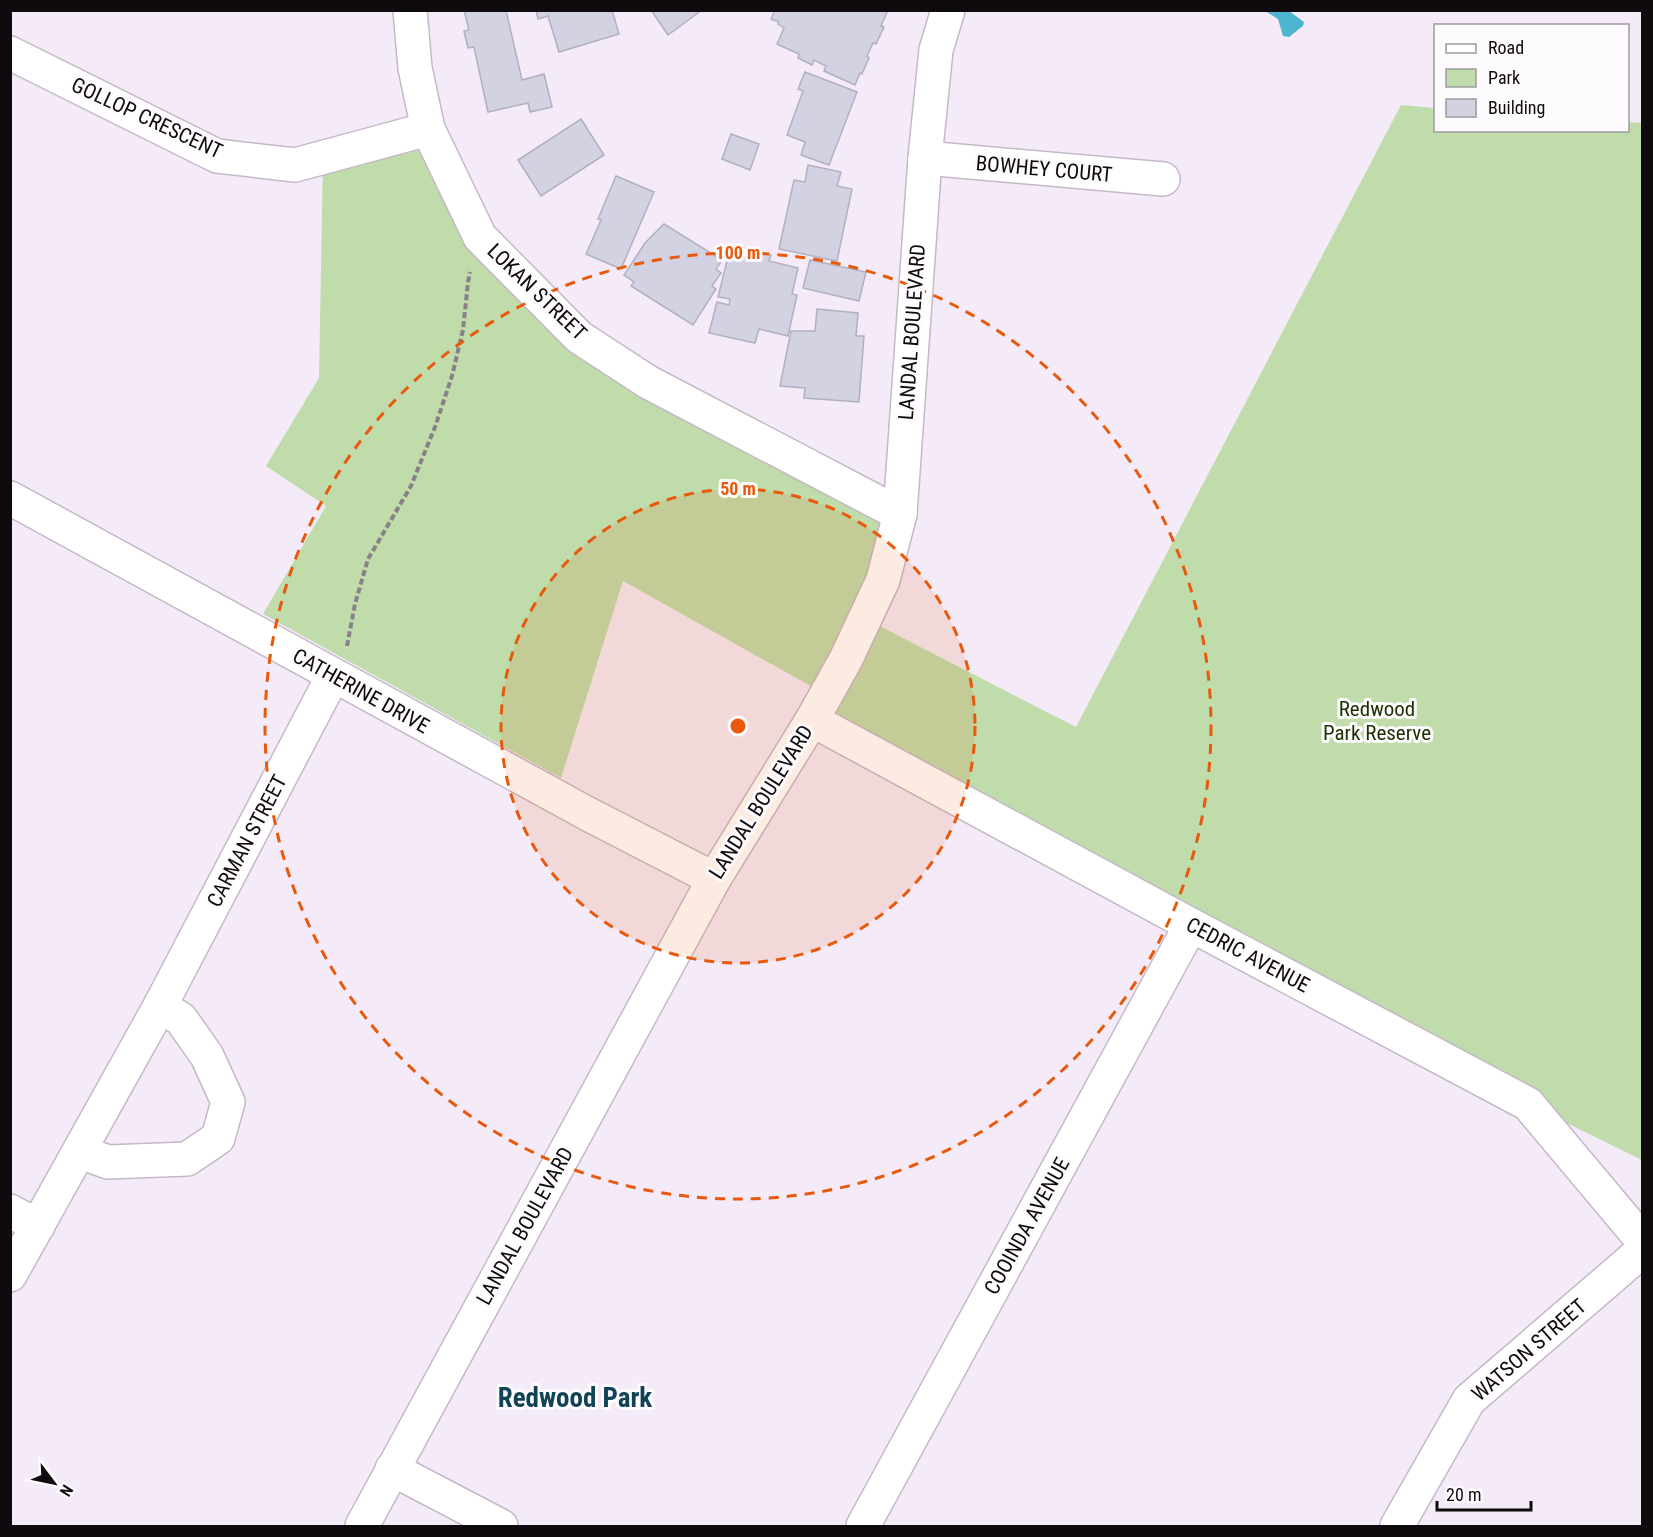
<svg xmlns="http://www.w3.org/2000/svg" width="1653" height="1537" font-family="'Roboto Condensed',sans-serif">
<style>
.green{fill:#bfdcaa}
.water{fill:#4db5d0}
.building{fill:#d3d2e2;stroke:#b1b0c0;stroke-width:1.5}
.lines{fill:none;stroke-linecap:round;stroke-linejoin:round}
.minor-casing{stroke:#c4b9c6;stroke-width:36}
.path{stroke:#88818a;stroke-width:4;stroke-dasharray:6 3;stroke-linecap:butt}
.minor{stroke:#fff;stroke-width:33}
.ring{fill:none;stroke:#e8590c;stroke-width:3;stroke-dasharray:10 8}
.labels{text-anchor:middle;stroke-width:6;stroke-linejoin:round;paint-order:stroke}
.street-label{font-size:21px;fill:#0e0a0e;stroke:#fdfbfd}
.park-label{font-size:21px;fill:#1a3100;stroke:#fdfbfd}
.district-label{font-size:27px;font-weight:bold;fill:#104355;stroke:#fdfbfd}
.centre{fill:#e8590c;stroke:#fdfbfd;stroke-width:3}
.ring-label{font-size:18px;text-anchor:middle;font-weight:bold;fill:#e8590c;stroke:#fdfbfd;stroke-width:6;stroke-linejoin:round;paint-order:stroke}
</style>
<rect width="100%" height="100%" fill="#f5eaf8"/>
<polygon class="green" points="1401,105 1435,108 1436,130 1628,130 1628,122 1642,123 1642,1160 1528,1104 812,720 825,694 623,581 561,778 263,614 326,506 266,466 319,378 323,158 428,129 480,237 579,337 900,514 866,619 1076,727"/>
<polygon class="water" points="1265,11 1289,11 1304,22 1303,26 1289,37 1283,36 1278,19"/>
<g class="building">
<polygon points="464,10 506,10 522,80 544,74 552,107 530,112 528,103 488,112 474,47 468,48 464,31 469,30"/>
<polygon points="536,10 612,10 619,34 559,52 548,16 538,19"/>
<polygon points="651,10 702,10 668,35"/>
<polygon points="775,10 888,10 881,26 884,27 876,44 873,43 867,56 869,58 862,74 860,73 855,85 824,71 826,66 814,60 812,65 798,58 799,54 777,44 784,28 778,24 779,22 771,19"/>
<polygon points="805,72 857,92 829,165 801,155 805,142 787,135 803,91 798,89"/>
<polygon points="581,119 604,155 541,196 518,160"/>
<polygon points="731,134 759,144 750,170 722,159"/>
<polygon points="808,165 841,172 837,186 852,189 837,261 779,249 794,180 805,182"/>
<polygon points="616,176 654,192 621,269 586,254 601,220 598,219"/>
<polygon points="664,224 722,260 716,269 721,273 712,286 716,289 693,325 631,286 634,282 624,275 645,243"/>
<polygon points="731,245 771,255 769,261 798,268 792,294 797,295 788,336 759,329 755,343 709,333 717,302 729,305 730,299 718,297"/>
<polygon points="810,260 866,272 859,301 803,288"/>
<polygon points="817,309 858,313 856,336 864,336 859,402 804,398 805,388 780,386 791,331 815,331"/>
</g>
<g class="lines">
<g class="minor-casing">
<g id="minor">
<polyline points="410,10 415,68 428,129 480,237 579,337 648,382 900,514"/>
<polyline points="10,53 217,156 295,165 428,129"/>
<polyline points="925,158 1163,179"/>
<polyline points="10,498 588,814 714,879"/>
<polyline points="812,720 1191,925 1528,1104 1642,1240"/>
<polyline points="80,1152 108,1162 187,1159 218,1138 228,1102 207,1056 181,1019 160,1006"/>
<polyline points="10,1211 38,1226"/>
<polyline points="10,1275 160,1006 333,676"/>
<polyline points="392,1469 501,1526"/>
<polyline points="362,1526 714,879 812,720 846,659 883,580 900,514 925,158 936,50 948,10"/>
<polyline points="863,1526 1191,925"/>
<polyline points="1397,1526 1469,1400 1642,1251"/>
</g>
</g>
<polyline class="path" points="347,646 355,604 368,559 411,486 435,427 452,376 463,330 468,282 470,272"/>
<use href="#minor" class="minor"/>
</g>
<circle cx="738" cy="726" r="237" fill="#e8590c" fill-opacity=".12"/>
<g class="ring">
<circle cx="738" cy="726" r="237"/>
<circle cx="738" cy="726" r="473"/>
</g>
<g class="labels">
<g class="street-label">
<text transform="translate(147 118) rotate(25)" y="7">GOLLOP CRESCENT</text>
<text transform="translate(1044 169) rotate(5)" y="7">BOWHEY COURT</text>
<text transform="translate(537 292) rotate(44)" y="7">LOKAN STREET</text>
<text transform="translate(912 332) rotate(-86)" y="7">LANDAL BOULEVARD</text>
<text transform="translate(361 691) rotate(29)" y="7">CATHERINE DRIVE</text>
<text transform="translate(761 802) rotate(-58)" y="7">LANDAL BOULEVARD</text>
<text transform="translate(247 841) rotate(-62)" y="7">CARMAN STREET</text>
<text transform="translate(1248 955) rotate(28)" y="7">CEDRIC AVENUE</text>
<text transform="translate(525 1226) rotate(-61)" y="7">LANDAL BOULEVARD</text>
<text transform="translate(1027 1226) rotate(-61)" y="7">COOINDA AVENUE</text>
<text transform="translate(1529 1350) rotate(-41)" y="7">WATSON STREET</text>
</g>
<g class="park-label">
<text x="1377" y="716">Redwood<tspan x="1377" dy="24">Park Reserve</tspan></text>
</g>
<g class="district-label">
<text x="575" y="1407">Redwood Park</text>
</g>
</g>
<circle cx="738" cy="726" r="9" class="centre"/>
<g class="ring-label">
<text x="738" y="259">100 m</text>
<text x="738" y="495">50 m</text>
</g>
<rect width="1653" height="1537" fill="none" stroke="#0e0a0e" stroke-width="24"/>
<rect x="1434" y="24" width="195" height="108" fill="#fdfbfd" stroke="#9d9b9d" stroke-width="1.5"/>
<rect x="1446" y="44" width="30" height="9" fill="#ffffff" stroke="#9d9b9d" stroke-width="1.5"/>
<text x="1488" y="54" font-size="18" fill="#0e0a0e">Road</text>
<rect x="1446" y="69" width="30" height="18" fill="#bfdcaa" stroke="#9d9b9d" stroke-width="1.5"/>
<text x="1488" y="84" font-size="18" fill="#0e0a0e">Park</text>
<rect x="1446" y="99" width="30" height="18" fill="#d3d2e2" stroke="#9d9b9d" stroke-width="1.5"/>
<text x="1488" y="114" font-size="18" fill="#0e0a0e">Building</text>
<g transform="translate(54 1483) rotate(122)" stroke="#fdfbfd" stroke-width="4.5" paint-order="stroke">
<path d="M0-4.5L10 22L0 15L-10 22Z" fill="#0e0a0e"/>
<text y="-9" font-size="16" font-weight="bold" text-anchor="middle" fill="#0e0a0e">N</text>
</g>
<path d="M1437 1501v9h94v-9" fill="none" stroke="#0e0a0e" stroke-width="3"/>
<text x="1446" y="1501" font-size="18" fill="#0e0a0e" stroke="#fdfbfd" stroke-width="4.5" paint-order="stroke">20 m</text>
</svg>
